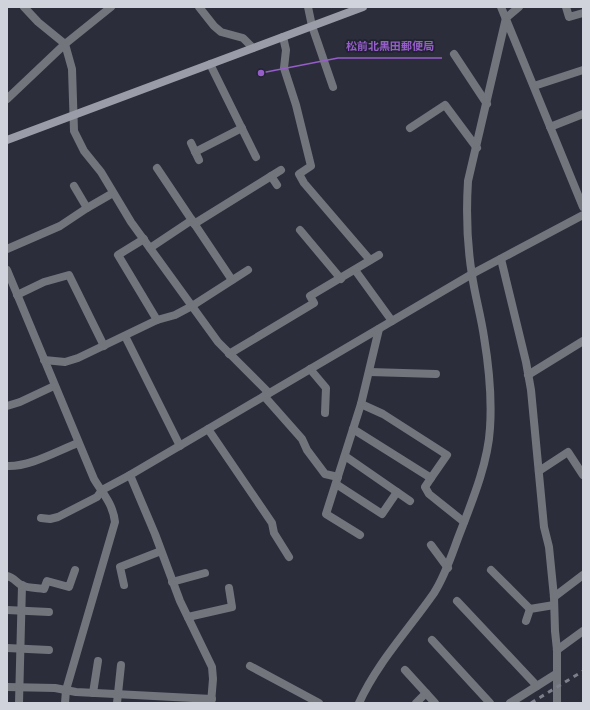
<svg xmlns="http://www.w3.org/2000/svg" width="590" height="710" font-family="'Source Sans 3','Noto Sans JP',sans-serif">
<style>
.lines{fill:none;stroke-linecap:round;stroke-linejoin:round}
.street{stroke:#73757c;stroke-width:8}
.secondary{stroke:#9a9da8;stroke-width:8}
.rail{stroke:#7d7f8b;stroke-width:3;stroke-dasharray:5 5;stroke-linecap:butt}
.leader{fill:none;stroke:#955ec8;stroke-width:1.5}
.callout-dot{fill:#955ec8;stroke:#212331;stroke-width:1.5}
.callout-label{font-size:11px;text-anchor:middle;font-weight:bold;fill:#955ec8;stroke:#212331;stroke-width:3.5;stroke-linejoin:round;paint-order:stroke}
</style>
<rect width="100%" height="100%" fill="#2b2d3b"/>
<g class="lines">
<g class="street">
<polyline points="24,7 38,22 65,44 72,69 74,131 84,151 101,172 131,222 218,342 269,393"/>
<polyline points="199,7 214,26 221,32 243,38 253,48"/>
<polyline points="308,7 312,26 333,87"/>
<polyline points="501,7 583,207"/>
<polyline points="566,7 569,17 583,13"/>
<polyline points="283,37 286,50 284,68 296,105 311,166 299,174 304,183 370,260"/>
<polyline points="454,54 487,104"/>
<polyline points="210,64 256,157"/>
<polyline points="534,86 583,70"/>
<polyline points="7,99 65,44 111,7"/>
<polyline points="550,127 583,114"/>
<polyline points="410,128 445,105 477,148"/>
<polyline points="191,143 199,160"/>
<polyline points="195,152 242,128"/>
<polyline points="157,168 232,280"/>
<polyline points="271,176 277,185"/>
<polyline points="74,186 87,208"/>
<polyline points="194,224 281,170"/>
<polyline points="300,230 341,279"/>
<polyline points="144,239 118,255 157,320"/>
<polyline points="150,248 192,220"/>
<polyline points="7,249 60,226 87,208 113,193"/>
<polyline points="501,259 526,362 531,390 544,527 549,547 554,597 555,631 557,650 557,703"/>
<path d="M 7,270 L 94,479 C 103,494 113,504 115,522 L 66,690 L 65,703"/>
<polyline points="355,270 392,321"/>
<polyline points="17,295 44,282 69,275 104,346"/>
<polyline points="125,336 180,446"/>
<polyline points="229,354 314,303 310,296 379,255"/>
<polyline points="44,360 65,362 78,358 157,320 175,315 192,306 248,270"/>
<polyline points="310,369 326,388 325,413"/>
<polyline points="370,372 436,374"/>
<polyline points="528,375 583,341"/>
<polyline points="264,396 302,439 307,450 325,474 338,477"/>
<polyline points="7,406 20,402 54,386"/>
<polyline points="208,429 272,523 274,533 289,557"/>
<polyline points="353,429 431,478 447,455 383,414 361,404"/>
<polyline points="345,456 410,501"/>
<path d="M 7,466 C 30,467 57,451 78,443"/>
<polyline points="539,471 568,452 583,475"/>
<polyline points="130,475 155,534 180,601 212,667 213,679 211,703"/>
<polyline points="431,478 425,487 429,494 464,522"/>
<polyline points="336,484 382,514 397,492"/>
<polyline points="41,518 50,519 58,517 97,497 102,490 130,475 472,274 583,215"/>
<polyline points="360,535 326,514 361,404 379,329"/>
<polyline points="431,545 448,568"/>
<polyline points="491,570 530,609"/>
<path d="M 7,576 C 13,577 16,582 21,585 C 27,588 37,588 44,589 L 47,581 L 69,587 L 75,570"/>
<polyline points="172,582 205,573"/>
<polyline points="124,585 120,567 161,551"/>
<polyline points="554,597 583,575"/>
<polyline points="457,601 537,686"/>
<polyline points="7,610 49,612"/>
<polyline points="188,617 232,607 229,588"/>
<polyline points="526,621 530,609 554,605"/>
<polyline points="432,640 490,703"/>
<polyline points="7,648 49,650"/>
<polyline points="557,650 583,631"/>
<polyline points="250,666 319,703"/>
<polyline points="405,670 435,703"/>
<polyline points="7,687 55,688 76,692 212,699"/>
<polyline points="93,693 98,661"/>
<polyline points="19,703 22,585"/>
<polyline points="117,703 121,665"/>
<path d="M 359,703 C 377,663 409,629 434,593 C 445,576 451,557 458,538 C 471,504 488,464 490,428 C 492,398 489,367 484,337 C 481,316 475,296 472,275 C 467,244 466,213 468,181 L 506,18 L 519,7"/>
<polyline points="416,703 426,693"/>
<polyline points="510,703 556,674"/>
</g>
<polyline class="secondary" points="7,140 363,7"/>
<polyline class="rail" points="531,703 583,671"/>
</g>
<path class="leader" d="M261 73L338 58H442"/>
<circle class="callout-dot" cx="261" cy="73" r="4"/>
<g class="callout-label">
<text x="390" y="50">松前北黒田郵便局</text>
</g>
<rect width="590" height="710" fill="none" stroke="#d1d3dc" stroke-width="16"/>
</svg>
